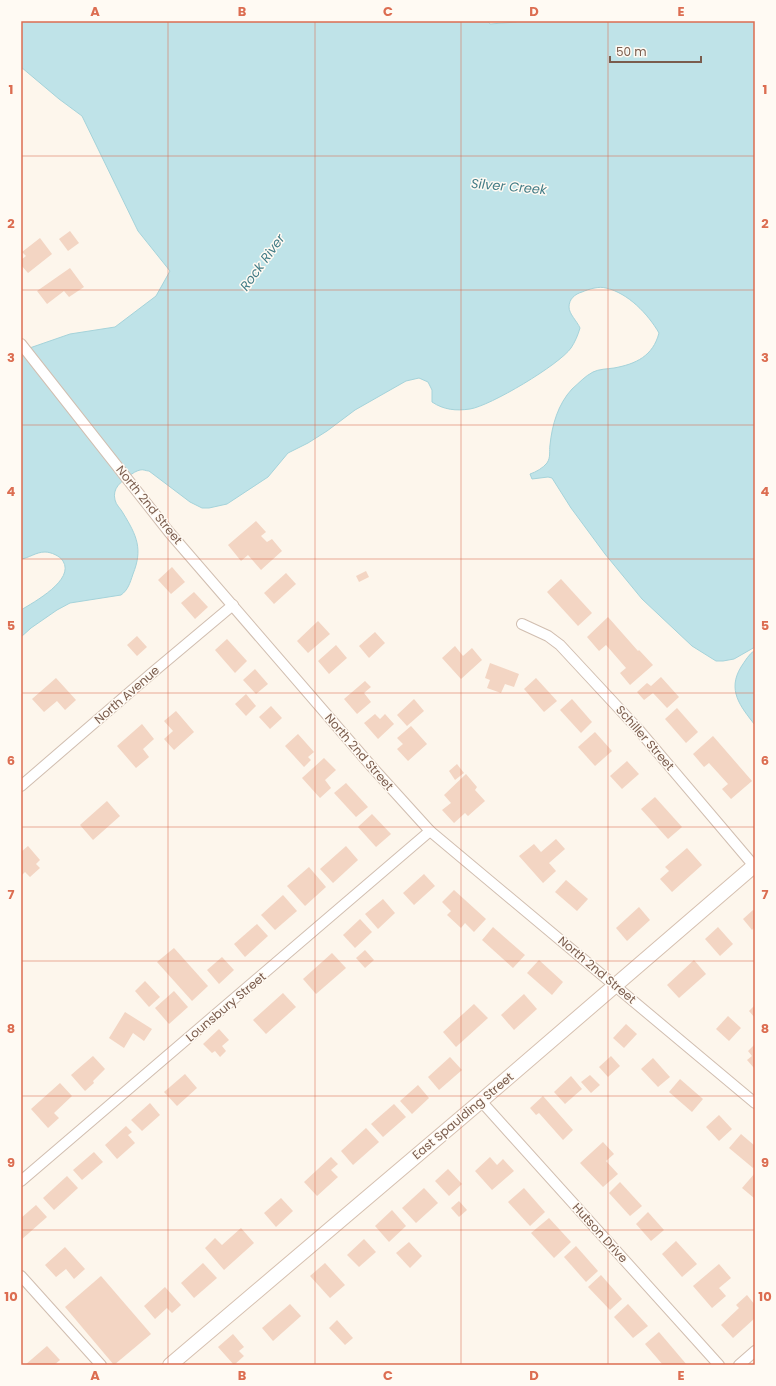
<svg xmlns="http://www.w3.org/2000/svg" width="776" height="1386" font-family="Poppins,sans-serif">
<style>
.water{fill:#bfe3e8;stroke:#a5d3da}
.building{fill:#f3d5c3}
.lines{fill:none;stroke-linecap:round;stroke-linejoin:round}
.street-casing{stroke:#d1beb0;stroke-width:12}
.secondary-casing{stroke:#d6c0b0;stroke-width:16}
.street{stroke:#fff;stroke-width:10}
.secondary{stroke:#fff;stroke-width:14}
.grid{fill:none;stroke:#dc6d51;stroke-width:1;stroke-opacity:0.55}
.labels{text-anchor:middle;stroke-width:3;stroke-linejoin:round;paint-order:stroke}
.street-label{font-size:12px;fill:#7a5c4d;stroke:#fffaf3}
.water-label{font-size:13px;font-style:italic;fill:#437c86;stroke:#fffaf3}
.neatline{fill:none;stroke:#dc6d51;stroke-width:1.5}
.grid-label{font-size:13px;text-anchor:middle;font-weight:bold;fill:#dc6d51}
</style>
<rect width="100%" height="100%" fill="#fdf6ec"/>
<g class="water">
<path d="M 21,21 L 488,21 L 490,24 L 516,22 L 518,21 L 755,21 L 755,647 L 734,659 L 723,661 L 716,661 L 692,646 L 642,599 L 605,554 L 571,508 L 552,478 L 548,477 L 532,479 L 530,474 C 536,472 543,468 547,463 C 551,457 549,451 550,445 C 552,425 558,404 572,389 C 579,383 585,376 593,372 C 599,369 607,369 614,368 C 636,364 653,356 659,333 C 648,314 628,293 606,288 C 599,286 589,289 582,292 C 575,294 569,299 569,307 C 569,314 577,321 580,328 C 578,335 575,342 571,348 C 559,365 490,406 470,409 C 456,411 444,410 432,402 L 432,390 L 428,382 L 419,378 L 406,381 L 355,410 L 327,431 L 308,443 L 288,453 L 268,477 L 227,504 L 209,508 L 202,508 L 190,502 L 149,471 C 146,471 143,469 140,470 C 136,471 133,473 129,476 C 121,482 112,488 115,500 C 116,505 121,509 123,513 C 137,536 143,549 133,574 C 130,583 128,590 121,595 L 70,603 L 57,610 L 31,628 L 21,637 L 21,610 C 34,602 75,580 63,561 C 60,556 51,552 45,552 C 36,552 29,558 21,559 L 21,351 L 70,334 L 115,327 L 156,296 L 170,271 L 138,231 L 82,116 L 59,99 L 21,67 Z"/>
<path d="M 755,650 L 755,725 C 740,706 727,690 741,667 C 745,661 749,654 755,650 Z"/>
</g>
<g class="building">
<polygon points="70,231 79,243 68,251 59,239"/>
<polygon points="40,238 52,254 28,273 21,265 21,260 26,256 22,252"/>
<polygon points="70,268 84,287 69,297 64,291 47,304 37,291"/>
<polygon points="256,521 266,532 261,536 267,542 272,539 282,551 261,570 248,555 241,561 228,545"/>
<polygon points="172,567 185,582 171,594 158,580"/>
<polygon points="366,571 369,577 359,582 356,576"/>
<polygon points="286,573 296,584 274,604 264,593"/>
<polygon points="561,579 592,613 578,626 547,592"/>
<polygon points="194,592 208,607 195,619 181,603"/>
<polygon points="608,617 638,651 639,650 653,665 630,685 620,673 626,668 606,645 599,651 587,637"/>
<polygon points="318,621 330,634 308,653 297,641"/>
<polygon points="375,632 385,643 369,658 359,646"/>
<polygon points="137,636 147,647 137,656 127,645"/>
<polygon points="227,639 247,661 235,673 215,650"/>
<polygon points="336,645 347,658 329,674 318,661"/>
<polygon points="455,646 463,656 472,648 482,660 461,679 442,658"/>
<polygon points="490,663 519,674 514,687 505,684 501,693 487,688 490,680 485,678"/>
<polygon points="255,669 268,684 256,694 243,680"/>
<polygon points="661,677 679,697 667,708 653,693 644,700 637,692 647,683 651,686"/>
<polygon points="56,678 76,700 65,710 57,701 44,712 32,699"/>
<polygon points="536,678 557,701 544,712 524,689"/>
<polygon points="365,681 371,687 364,693 371,702 357,714 344,699"/>
<polygon points="246,694 256,706 246,716 235,704"/>
<polygon points="414,699 424,711 407,726 397,715"/>
<polygon points="572,699 592,722 581,733 560,710"/>
<polygon points="271,706 282,718 270,729 259,717"/>
<polygon points="677,708 698,732 686,743 665,719"/>
<polygon points="176,711 194,732 174,750 164,739 173,731 164,721"/>
<polygon points="375,714 380,719 385,714 394,724 378,739 364,723"/>
<polygon points="142,724 154,739 143,749 149,757 136,768 117,746"/>
<polygon points="411,726 427,744 408,761 397,749 403,744 397,738"/>
<polygon points="595,732 612,751 595,766 578,747"/>
<polygon points="298,734 314,752 308,757 311,760 304,767 285,746"/>
<polygon points="713,736 752,781 731,799 722,789 728,784 709,763 704,767 693,754"/>
<polygon points="324,758 336,770 325,780 331,788 320,798 302,778"/>
<polygon points="627,761 639,774 622,789 610,776"/>
<polygon points="457,764 464,773 455,780 449,771"/>
<polygon points="466,774 477,787 475,790 485,801 468,816 465,813 454,823 442,810 451,803 444,795"/>
<polygon points="346,783 368,807 356,817 334,793"/>
<polygon points="655,797 682,827 668,839 641,809"/>
<polygon points="107,801 120,816 93,840 80,825"/>
<polygon points="372,814 391,834 376,847 358,827"/>
<polygon points="556,839 565,849 549,863 556,871 543,883 519,856 534,844 541,852"/>
<polygon points="28,846 40,860 36,864 40,868 30,877 25,872 21,876 21,852"/>
<polygon points="346,846 358,860 333,883 320,869"/>
<polygon points="687,848 702,865 672,892 660,879 669,871 665,867"/>
<polygon points="309,867 326,887 305,906 287,886"/>
<polygon points="424,874 435,886 414,905 403,893"/>
<polygon points="566,880 588,899 577,911 555,892"/>
<polygon points="454,890 486,919 474,932 465,923 461,928 447,915 451,911 442,902"/>
<polygon points="283,895 297,911 275,930 261,915"/>
<polygon points="383,899 395,913 378,929 365,914"/>
<polygon points="639,907 650,920 627,941 616,928"/>
<polygon points="753,910 755,912 755,927 752,930 743,919"/>
<polygon points="360,919 372,932 355,948 343,935"/>
<polygon points="257,924 268,936 245,957 234,944"/>
<polygon points="493,927 525,955 513,968 482,940"/>
<polygon points="718,927 733,944 720,956 705,939"/>
<polygon points="174,948 208,986 192,1001 157,962"/>
<polygon points="365,950 374,960 365,968 356,958"/>
<polygon points="332,953 346,968 316,994 303,979"/>
<polygon points="222,957 234,970 219,984 207,970"/>
<polygon points="539,960 563,982 552,995 527,973"/>
<polygon points="694,960 706,974 679,998 667,985"/>
<polygon points="145,981 160,997 149,1007 135,991"/>
<polygon points="174,991 188,1007 169,1024 155,1008"/>
<polygon points="283,993 296,1007 266,1034 253,1020"/>
<polygon points="524,994 537,1009 514,1030 501,1015"/>
<polygon points="474,1004 488,1018 456,1047 443,1032"/>
<polygon points="755,1005 755,1018 749,1011"/>
<polygon points="125,1012 152,1029 144,1041 133,1033 124,1048 109,1038"/>
<polygon points="728,1016 741,1028 729,1041 716,1029"/>
<polygon points="626,1024 637,1034 624,1048 613,1038"/>
<polygon points="219,1029 229,1040 222,1046 226,1051 220,1057 215,1051 212,1053 203,1044"/>
<polygon points="755,1044 755,1067 754,1068 747,1060 752,1056 748,1051"/>
<polygon points="93,1056 105,1069 93,1081 94,1083 85,1091 71,1075"/>
<polygon points="611,1056 620,1066 608,1077 599,1067"/>
<polygon points="450,1057 462,1070 439,1090 428,1077"/>
<polygon points="653,1058 670,1077 658,1087 641,1069"/>
<polygon points="185,1074 197,1088 177,1106 164,1092"/>
<polygon points="590,1075 600,1085 591,1093 581,1082"/>
<polygon points="571,1076 582,1089 565,1104 554,1092"/>
<polygon points="680,1079 703,1099 692,1112 669,1092"/>
<polygon points="60,1083 72,1096 54,1113 59,1118 48,1128 31,1109"/>
<polygon points="418,1085 429,1098 412,1114 400,1101"/>
<polygon points="543,1096 573,1130 563,1140 539,1113 536,1115 530,1108"/>
<polygon points="150,1103 160,1115 142,1131 131,1120"/>
<polygon points="394,1104 406,1117 383,1137 371,1124"/>
<polygon points="719,1115 732,1129 719,1141 706,1127"/>
<polygon points="126,1126 132,1132 128,1135 135,1143 117,1159 105,1145"/>
<polygon points="366,1128 379,1142 353,1165 341,1151"/>
<polygon points="741,1134 755,1146 755,1165 753,1168 729,1148"/>
<polygon points="603,1142 614,1154 606,1161 618,1174 603,1187 580,1163"/>
<polygon points="94,1152 103,1162 82,1180 73,1170"/>
<polygon points="331,1157 338,1164 331,1170 338,1177 317,1196 304,1182"/>
<polygon points="490,1157 497,1165 503,1159 514,1171 492,1190 475,1171"/>
<polygon points="448,1169 462,1184 449,1196 435,1181"/>
<polygon points="755,1173 755,1197 754,1198 742,1188"/>
<polygon points="67,1176 78,1188 54,1210 43,1198"/>
<polygon points="620,1182 642,1206 630,1216 609,1193"/>
<polygon points="424,1188 438,1203 416,1223 402,1208"/>
<polygon points="524,1188 545,1212 530,1226 508,1202"/>
<polygon points="281,1198 293,1211 276,1227 264,1213"/>
<polygon points="459,1201 467,1210 459,1217 451,1208"/>
<polygon points="36,1205 47,1217 21,1240 21,1218"/>
<polygon points="392,1210 406,1226 389,1242 375,1226"/>
<polygon points="648,1212 664,1230 651,1241 636,1224"/>
<polygon points="549,1218 571,1242 554,1258 531,1233"/>
<polygon points="241,1228 254,1243 224,1270 205,1248 215,1238 222,1245"/>
<polygon points="364,1239 376,1252 359,1267 347,1255"/>
<polygon points="676,1241 697,1264 682,1277 662,1254"/>
<polygon points="409,1242 422,1256 410,1268 396,1253"/>
<polygon points="576,1246 598,1271 586,1282 564,1257"/>
<polygon points="65,1247 85,1269 74,1279 66,1269 56,1277 45,1265"/>
<polygon points="203,1263 217,1278 194,1298 181,1283"/>
<polygon points="325,1263 345,1285 330,1298 310,1276"/>
<polygon points="719,1264 731,1278 719,1288 726,1296 712,1308 693,1286"/>
<polygon points="601,1275 622,1299 610,1310 588,1287"/>
<polygon points="101,1276 151,1334 114,1365 65,1307"/>
<polygon points="165,1287 181,1305 172,1313 167,1308 155,1319 144,1306"/>
<polygon points="747,1295 755,1305 755,1318 733,1338 721,1325 739,1308 736,1305"/>
<polygon points="290,1304 301,1316 273,1341 262,1328"/>
<polygon points="628,1304 648,1326 633,1338 614,1317"/>
<polygon points="337,1320 353,1338 345,1345 329,1328"/>
<polygon points="659,1332 687,1365 663,1365 645,1344"/>
<polygon points="233,1334 244,1347 239,1351 244,1356 234,1365 218,1347"/>
<polygon points="47,1346 60,1360 54,1365 25,1365"/>
</g>
<g class="lines">
<g class="street-casing">
<g id="street">
<polyline points="21,344 169,532 372,767 430,831 755,1103"/>
<polyline points="522,624 548,636 560,645 638,729 755,867"/>
<polyline points="21,786 152,673 233,605"/>
<polyline points="481,1101 719,1365"/>
<polyline points="21,1181 430,831"/>
<polyline points="21,1276 101,1365"/>
<polyline points="739,1365 755,1351"/>
</g>
</g>
<g class="secondary-casing">
<polyline id="secondary" points="170,1365 481,1101 755,865"/>
</g>
<use href="#street" class="street"/>
<use href="#secondary" class="secondary"/>
</g>
<path class="grid" d="M 168,21 L 168,1365M 315,21 L 315,1365M 461,21 L 461,1365M 608,21 L 608,1365M 21,156 L 755,156M 21,290 L 755,290M 21,425 L 755,425M 21,559 L 755,559M 21,693 L 755,693M 21,827 L 755,827M 21,961 L 755,961M 21,1096 L 755,1096M 21,1230 L 755,1230"/>
<g class="labels">
<g class="street-label">
<text transform="translate(149 505) rotate(51)" y="4">North 2nd Street</text>
<text transform="translate(127 695) rotate(-41)" y="4">North Avenue</text>
<text transform="translate(645 738) rotate(49)" y="4">Schiller Street</text>
<text transform="translate(359 752) rotate(49)" y="4">North 2nd Street</text>
<text transform="translate(597 970) rotate(40)" y="4">North 2nd Street</text>
<text transform="translate(226 1007) rotate(-40)" y="4">Lounsbury Street</text>
<text transform="translate(463 1116) rotate(-40)" y="4">East Spaulding Street</text>
<text transform="translate(600 1233) rotate(48)" y="4">Hutson Drive</text>
</g>
<g class="water-label">
<text transform="translate(509 186) rotate(5)" y="5">Silver Creek</text>
<text transform="translate(262 262) rotate(-54)" y="5">Rock River</text>
</g>
</g>
<rect width="776" height="1386" fill="none" stroke="#fffaf3" stroke-width="44"/>
<path d="M610 56v6h91v-6" fill="none" stroke="#7a5c4d" stroke-width="2"/>
<text x="616" y="56" font-size="12" fill="#7a5c4d" stroke="#fffaf3" stroke-width="3" paint-order="stroke">50 m</text>
<rect x="22" y="22" width="732" height="1342" class="neatline"/>
<g class="grid-label">
<text x="95" y="16">A</text>
<text x="242" y="16">B</text>
<text x="388" y="16">C</text>
<text x="534" y="16">D</text>
<text x="681" y="16">E</text>
<text x="11" y="94">1</text>
<text x="765" y="94">1</text>
<text x="11" y="228">2</text>
<text x="765" y="228">2</text>
<text x="11" y="362">3</text>
<text x="765" y="362">3</text>
<text x="11" y="496">4</text>
<text x="765" y="496">4</text>
<text x="11" y="630">5</text>
<text x="765" y="630">5</text>
<text x="11" y="765">6</text>
<text x="765" y="765">6</text>
<text x="11" y="899">7</text>
<text x="765" y="899">7</text>
<text x="11" y="1033">8</text>
<text x="765" y="1033">8</text>
<text x="11" y="1167">9</text>
<text x="765" y="1167">9</text>
<text x="11" y="1301">10</text>
<text x="765" y="1301">10</text>
<text x="95" y="1380">A</text>
<text x="242" y="1380">B</text>
<text x="388" y="1380">C</text>
<text x="534" y="1380">D</text>
<text x="681" y="1380">E</text>
</g>
</svg>
